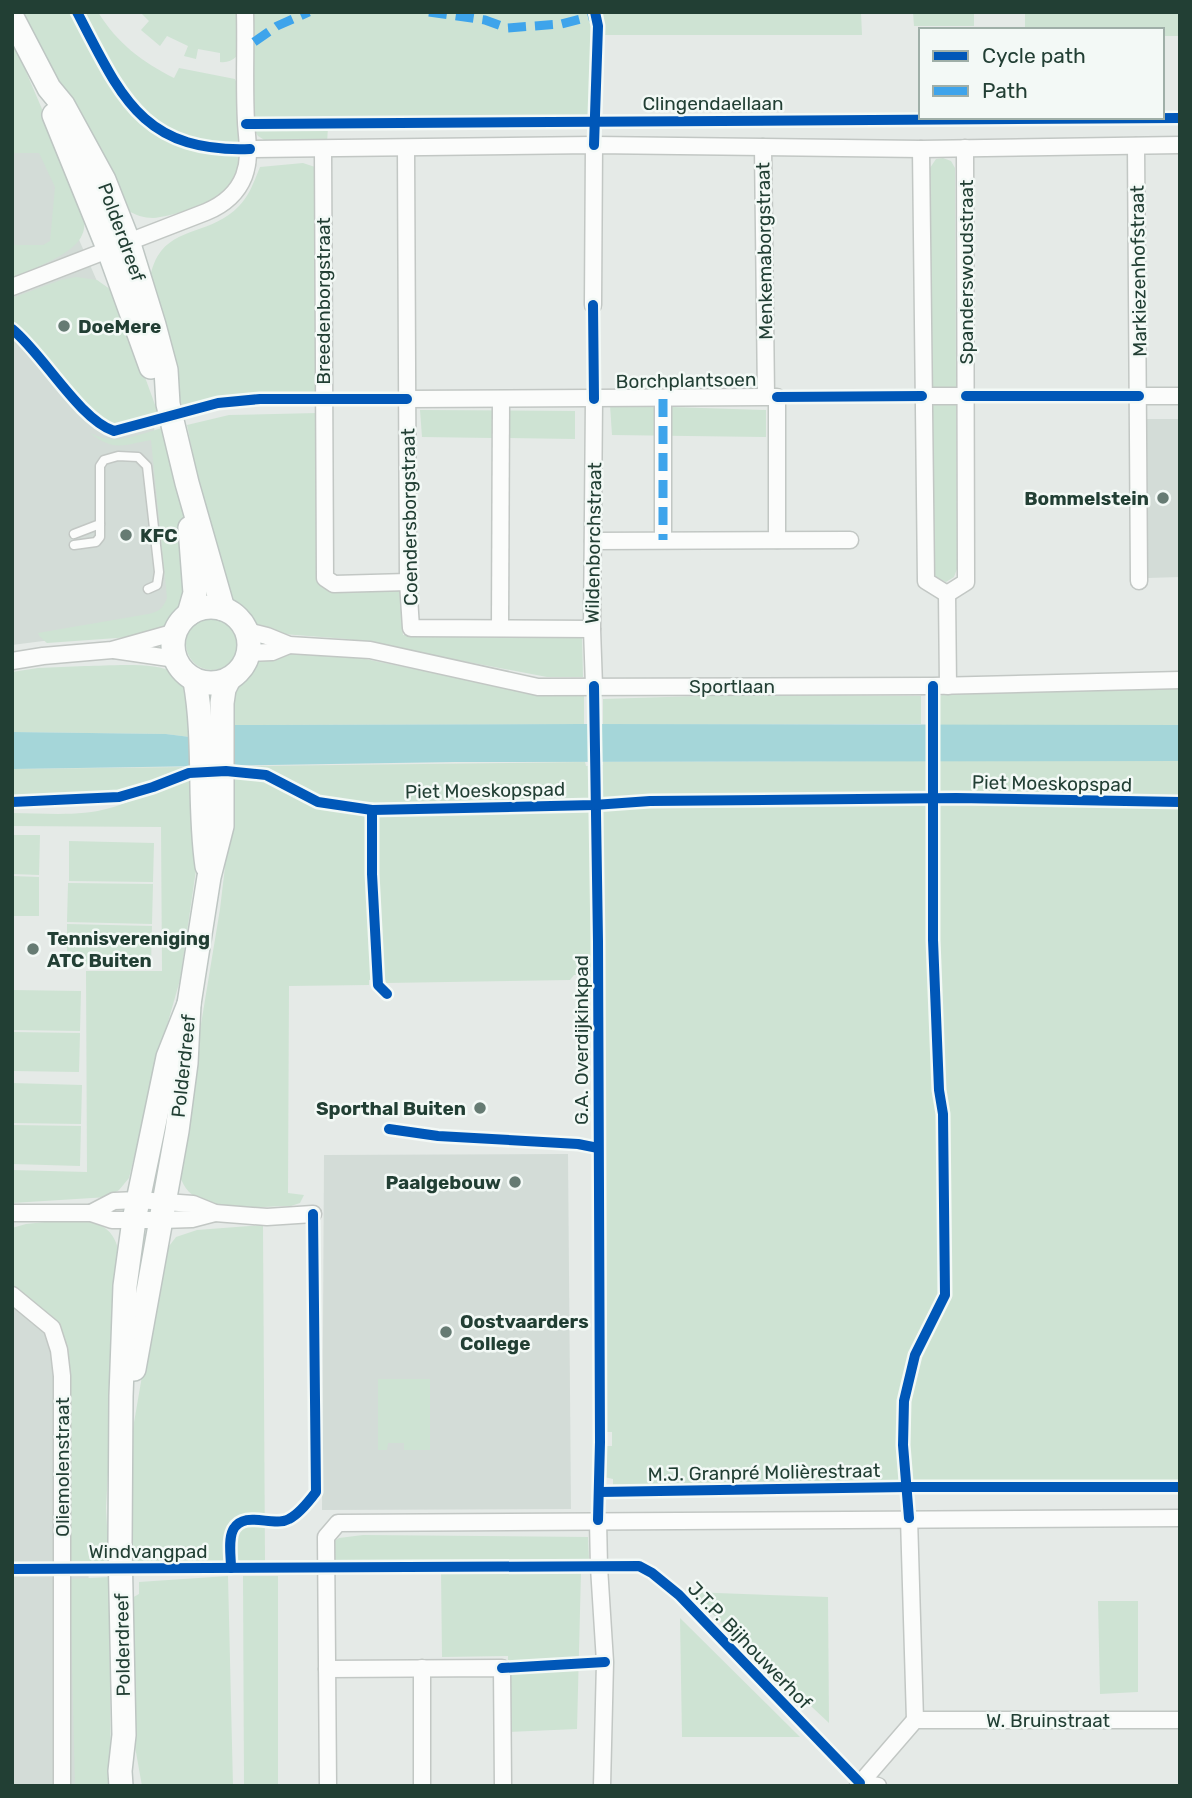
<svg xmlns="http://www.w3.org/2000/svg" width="1192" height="1798" font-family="Rubik,sans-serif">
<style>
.built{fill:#d3dcd7}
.green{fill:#cee3d3}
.water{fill:#a5d6d9}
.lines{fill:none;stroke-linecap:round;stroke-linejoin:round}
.lane-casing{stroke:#c2c7c4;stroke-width:11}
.street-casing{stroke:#c2c7c4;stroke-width:19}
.secondary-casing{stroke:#bec6c3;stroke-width:26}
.lane{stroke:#fbfcfb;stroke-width:8}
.street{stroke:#fbfcfb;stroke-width:16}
.secondary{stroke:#fbfcfb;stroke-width:23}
.quiet{stroke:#3ea4eb;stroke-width:9;stroke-dasharray:18 9;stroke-linecap:butt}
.cycleway-casing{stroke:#f3f9f6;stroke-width:15}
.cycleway{stroke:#0057b8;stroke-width:10}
.poi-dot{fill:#667b73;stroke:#f3f9f6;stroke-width:2.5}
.labels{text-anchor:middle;stroke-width:5;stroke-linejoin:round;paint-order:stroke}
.street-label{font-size:19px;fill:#223f34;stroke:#f3f9f6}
.poi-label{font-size:19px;font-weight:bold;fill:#223f34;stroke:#f3f9f6;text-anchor:start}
</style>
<rect width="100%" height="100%" fill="#e5eae7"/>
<g class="built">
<polygon points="12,52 20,67 80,242 153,410 159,503 168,577 168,625 12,645"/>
<polygon points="1146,419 1180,419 1180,577 1148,578"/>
<polygon points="568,1154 571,1509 322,1510 324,1155"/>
<polygon points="12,1244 87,1343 90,1786 12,1786"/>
</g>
<g class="green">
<path d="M 18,12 L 73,12 C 119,97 130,148 238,153 C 239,168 236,182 225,193 C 213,204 169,217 153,218 C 144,218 135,215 127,210 Z"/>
<path d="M 82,12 L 98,12 C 117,43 142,62 174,78 L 179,68 L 235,79 L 238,86 L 238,145 C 136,141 124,91 82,12 Z"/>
<path d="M 140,12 L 238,12 L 237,56 C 232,61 226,63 220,62 L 220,53 L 198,49 L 196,59 L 184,56 L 188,46 L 167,36 L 160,46 L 141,30 L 149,21 Z"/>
<polygon points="252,12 591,12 594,29 588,116 252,121"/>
<polygon points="601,12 861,12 862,35 603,35"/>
<polygon points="913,12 974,12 974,26 914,26"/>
<polygon points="1025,12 1180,12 1180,36 1162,36 1162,30 1025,30"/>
<path d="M 12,39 L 84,207 C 84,216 86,227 82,235 C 74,255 31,269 12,278 L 12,245 L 43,245 L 50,241 L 55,187 L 39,153 L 12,153 Z"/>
<polygon points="328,127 327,143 266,141 258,136 253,128"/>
<polygon points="943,158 951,161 955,168 956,387 931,387 930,168 936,159"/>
<path d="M 303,163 L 318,168 L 318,396 L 223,399 L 183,410 L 149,284 C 157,221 206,241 239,206 C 250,195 254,181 260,167 Z"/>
<path d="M 76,277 L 97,280 L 114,292 L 158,413 C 146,416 129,424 116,424 C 97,424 28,342 12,324 L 12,298 L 61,280 Z"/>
<polygon points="931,404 956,405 957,569 954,577 946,582 934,576"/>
<polygon points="610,405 766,410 766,437 612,435"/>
<polygon points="420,410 575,411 575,439 422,437"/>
<polygon points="317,413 316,527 318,572 320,581 326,589 401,590 403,635 582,634 583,677 547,677 347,639 270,633 253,628 238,611 230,605 218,579 187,425 229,415"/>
<path d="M 162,428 L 177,472 L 184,516 L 189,586 L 183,610 L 164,631 L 145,636 L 47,643 L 40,637 L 38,633 L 148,614 C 159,612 163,608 167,598 L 151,440 C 122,445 115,452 90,433 C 115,446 137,435 162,428 Z"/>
<circle cx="212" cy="644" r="26"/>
<polygon points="301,652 351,656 524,692 584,696 584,724 229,725 232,689 240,679 261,659"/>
<path d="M 85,666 C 109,666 155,661 175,673 C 179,676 184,681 188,684 L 190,737 L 166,734 L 12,732 L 12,672 L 38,668 Z"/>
<polygon points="1180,679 1180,725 940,725 939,696 953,692"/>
<polygon points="730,695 921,696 921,724 603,724 603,699"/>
<path d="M 1180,760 L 1180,1487 L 613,1487 L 613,1479 L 604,1477 L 604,1446 L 612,1446 L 612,1432 L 604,1432 L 601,974 L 574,975 L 570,980 L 386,983 L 385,979 L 369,980 L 369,985 L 289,986 L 288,1193 L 304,1195 L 300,1203 L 291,1206 C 257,1206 190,1218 180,1175 L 191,1085 L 220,909 L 225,867 L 230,777 L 259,781 L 276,776 L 252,766 L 585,762 L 586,766 L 603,765 L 603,762 Z"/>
<polygon points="186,767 101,799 12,802 12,769"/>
<path d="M 197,780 L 196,870 L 180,980 L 160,1050 L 129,1178 L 119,1190 L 108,1197 L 12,1203 L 12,1170 L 87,1172 L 86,971 L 162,971 L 161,827 L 12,826 L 12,813 C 43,813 80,817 110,808 C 139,800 167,782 197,780 Z"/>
<polygon points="12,835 40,835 39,875 12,874"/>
<polygon points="69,841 154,843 153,882 69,881"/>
<polygon points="12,876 39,877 39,916 12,916"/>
<polygon points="68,883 153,884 152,924 67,922"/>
<polygon points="67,924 152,926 151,965 67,964"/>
<polygon points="12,990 81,991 80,1031 12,1030"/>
<polygon points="12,1032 80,1033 79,1072 12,1071"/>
<polygon points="12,1083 82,1085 81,1124 12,1123"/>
<polygon points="12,1125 81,1126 80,1166 12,1164"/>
<path d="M 54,1221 C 87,1222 113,1216 120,1257 L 106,1508 L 109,1563 L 70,1563 L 69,1350 C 62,1321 34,1306 12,1288 L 12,1228 L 26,1224 Z"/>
<polygon points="263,1225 265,1561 129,1562 131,1440 163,1254 176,1237 197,1230"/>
<polygon points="378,1379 430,1379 430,1450 404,1450 404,1443 388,1443 387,1450 378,1450"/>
<polygon points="363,1535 588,1537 589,1559 333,1561 333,1542 339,1538"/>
<polygon points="441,1571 581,1572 577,1729 507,1732 508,1656 442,1657"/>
<polygon points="228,1576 233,1786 142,1786 131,1724 130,1599 139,1594 139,1582"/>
<polygon points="243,1576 278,1576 278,1786 244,1786"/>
<polygon points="109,1577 111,1786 75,1786 70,1579"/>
<polygon points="689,1592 828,1597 829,1723"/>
<polygon points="1098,1601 1138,1601 1138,1692 1100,1694"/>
<polygon points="680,1618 800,1737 682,1737"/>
</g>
<polygon class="water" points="584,724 1180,725 1180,761 455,762 12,769 12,732 166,734 190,737 229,725"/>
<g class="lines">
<g class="lane-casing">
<g id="lane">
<polyline points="74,534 100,524"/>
<polyline points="74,545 96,542 100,537 100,466 104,460 118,456 138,457 147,466 159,572 157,585 148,589"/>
</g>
</g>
<g class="street-casing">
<g id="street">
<polyline points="1136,146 1139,581"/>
<polyline points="763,147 766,396"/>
<polyline points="406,148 408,582 411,628 592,629"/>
<polyline points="250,149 594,145 921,149 1180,145"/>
<polyline points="323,149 325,578 334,584 408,582"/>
<polyline points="921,149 926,581 947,594"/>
<path d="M 12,287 L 206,212 C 223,205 237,194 244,176 C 251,157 247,141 246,122 C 244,86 246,49 245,12"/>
<polyline points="593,305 594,145"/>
<polyline points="922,396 966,396"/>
<polyline points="1139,396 1180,396"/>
<polyline points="407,399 777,397 777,540"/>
<polyline points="594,399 592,629 594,686"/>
<polyline points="663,399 663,540"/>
<polyline points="593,541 850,540"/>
<polyline points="947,594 966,582 965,148"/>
<polyline points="947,594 948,686"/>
<polyline points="500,628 501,399"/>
<polyline points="247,631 267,636 289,645 370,650 538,687 933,686 1180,680"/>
<polyline points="114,650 169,658 177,662"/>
<polyline points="249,653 272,652 289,645"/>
<polyline points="12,661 43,656 112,650 176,632"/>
<polyline points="12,1213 91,1213 112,1220 162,1220 192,1219 215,1213"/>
<polyline points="91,1213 114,1201 138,1200 193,1204 215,1213 267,1217 313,1214"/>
<polyline points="12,1295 52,1328 59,1350 62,1376 62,1786"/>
<polyline points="909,1518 915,1720"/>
<polyline points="598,1520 599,1567 605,1662 602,1786"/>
<polyline points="422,1668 422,1786"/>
<polyline points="327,1669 502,1668 503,1786"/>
<polyline points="860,1783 878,1786"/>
<polyline points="328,1786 326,1537 338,1523 1180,1518"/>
<polyline points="858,1786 915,1720 1180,1720"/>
</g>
</g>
<g class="secondary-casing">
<g id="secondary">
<polyline points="12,17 49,88 63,105 104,180 128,241 154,325 166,370 168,404 187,483 223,609"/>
<polyline points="54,115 108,248 151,367"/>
<circle cx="211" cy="645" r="38"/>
<polyline points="189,614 195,593 190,528"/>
<path d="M 195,681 C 206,742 198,804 207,866"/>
<polyline points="134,1369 177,1131 186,1063 189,1004 209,877 222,826 222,703 224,689 228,681"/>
<polyline points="121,1786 120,1771 124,1735 120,1546 121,1396 125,1286 134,1220 168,1057 189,1004"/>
</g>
</g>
<use href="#lane" class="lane"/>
<use href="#street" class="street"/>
<use href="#secondary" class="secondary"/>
<g class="quiet">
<polyline points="429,12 485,20 507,28 561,24 596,15"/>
<polyline points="254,42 277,26 309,12"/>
<polyline points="663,399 663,540"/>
</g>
<g class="cycleway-casing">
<g id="cycleway">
<path d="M 77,12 C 121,96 142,153 250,149"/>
<polyline points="246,124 1180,118"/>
<polyline points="594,145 598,26 595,12"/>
<polyline points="593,305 594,399"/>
<path d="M 12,329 C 43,354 79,419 114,431 L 218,403 L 260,399 L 407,399"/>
<polyline points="966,396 1139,396"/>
<polyline points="777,397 922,396"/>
<polyline points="594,686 598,941 600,1442 598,1520"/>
<polyline points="12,802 119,797 153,787 189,773 226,771 266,775 318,802 372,810 594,805 650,801 956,798 1180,802"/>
<polyline points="372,810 372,874 378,985 387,994"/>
<polyline points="389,1129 438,1136 578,1144 598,1148"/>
<polyline points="600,1492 907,1487 1180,1487"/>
<polyline points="909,1518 903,1445 904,1401 915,1355 945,1295 943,1114 939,1090 933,940 933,686"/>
<path d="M 231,1568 C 231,1557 228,1540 233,1530 C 244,1509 273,1528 289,1519 C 299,1514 310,1500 316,1492 L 313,1214"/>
<polyline points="12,1569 639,1566 652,1573 679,1595 860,1783"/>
<polyline points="502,1668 605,1662"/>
</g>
</g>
<use href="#cycleway" class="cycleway"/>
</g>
<g class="poi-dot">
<circle cx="64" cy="326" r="7"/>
<circle cx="1163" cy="498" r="7"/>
<circle cx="126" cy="535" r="7"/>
<circle cx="33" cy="949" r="7"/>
<circle cx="480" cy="1108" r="7"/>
<circle cx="515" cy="1182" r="7"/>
<circle cx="446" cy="1332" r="7"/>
</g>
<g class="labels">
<g class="street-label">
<text x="713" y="110">Clingendaellaan</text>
<text transform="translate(122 232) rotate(70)" y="7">Polderdreef</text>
<text transform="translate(764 251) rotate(-91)" y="7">Menkemaborgstraat</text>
<text transform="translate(1138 271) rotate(-91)" y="7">Markiezenhofstraat</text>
<text transform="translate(966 272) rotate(-90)" y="7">Spanderswoudstraat</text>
<text transform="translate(323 301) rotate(-90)" y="7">Breedenborgstraat</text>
<text transform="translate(686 380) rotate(-1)" y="7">Borchplantsoen</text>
<text transform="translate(409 517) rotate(-91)" y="7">Coendersborgstraat</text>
<text transform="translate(593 543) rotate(-89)" y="7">Wildenborchstraat</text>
<text x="732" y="693">Sportlaan</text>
<text transform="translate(1052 783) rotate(1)" y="7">Piet Moeskopspad</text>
<text transform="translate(485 790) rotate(-1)" y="7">Piet Moeskopspad</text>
<text transform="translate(581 1040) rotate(-90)" y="7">G.A. Overdijkinkpad</text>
<text transform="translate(183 1066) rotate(-84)" y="7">Polderdreef</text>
<text transform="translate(62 1467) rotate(-90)" y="7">Oliemolenstraat</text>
<text transform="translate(764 1472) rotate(-1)" y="7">M.J. Granpré Molièrestraat</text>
<text x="148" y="1558">Windvangpad</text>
<text transform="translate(122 1645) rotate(-91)" y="7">Polderdreef</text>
<text transform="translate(750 1645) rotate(46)" y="7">J.T.P. Bijhouwerhof</text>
<text x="1048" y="1727">W. Bruinstraat</text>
</g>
<g class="poi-label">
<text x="78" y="333">DoeMere</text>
<text x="1149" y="505" text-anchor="end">Bommelstein</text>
<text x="140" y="542">KFC</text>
<text x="47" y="945">Tennisvereniging<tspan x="47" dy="22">ATC Buiten</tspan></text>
<text x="466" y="1115" text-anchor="end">Sporthal Buiten</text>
<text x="501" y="1189" text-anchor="end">Paalgebouw</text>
<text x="460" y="1328">Oostvaarders<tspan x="460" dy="22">College</tspan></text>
</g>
</g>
<rect width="1192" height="1798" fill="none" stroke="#223f34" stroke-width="28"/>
<rect x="919" y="28" width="245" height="91" fill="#f3f9f6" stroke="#9fafa8" stroke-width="2"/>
<rect x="933" y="51" width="35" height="10" fill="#0057b8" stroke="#9fafa8" stroke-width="2"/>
<text x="982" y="63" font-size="21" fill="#223f34">Cycle path</text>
<rect x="933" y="86" width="35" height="10" fill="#3ea4eb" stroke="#9fafa8" stroke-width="2"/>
<text x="982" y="98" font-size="21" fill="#223f34">Path</text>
</svg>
